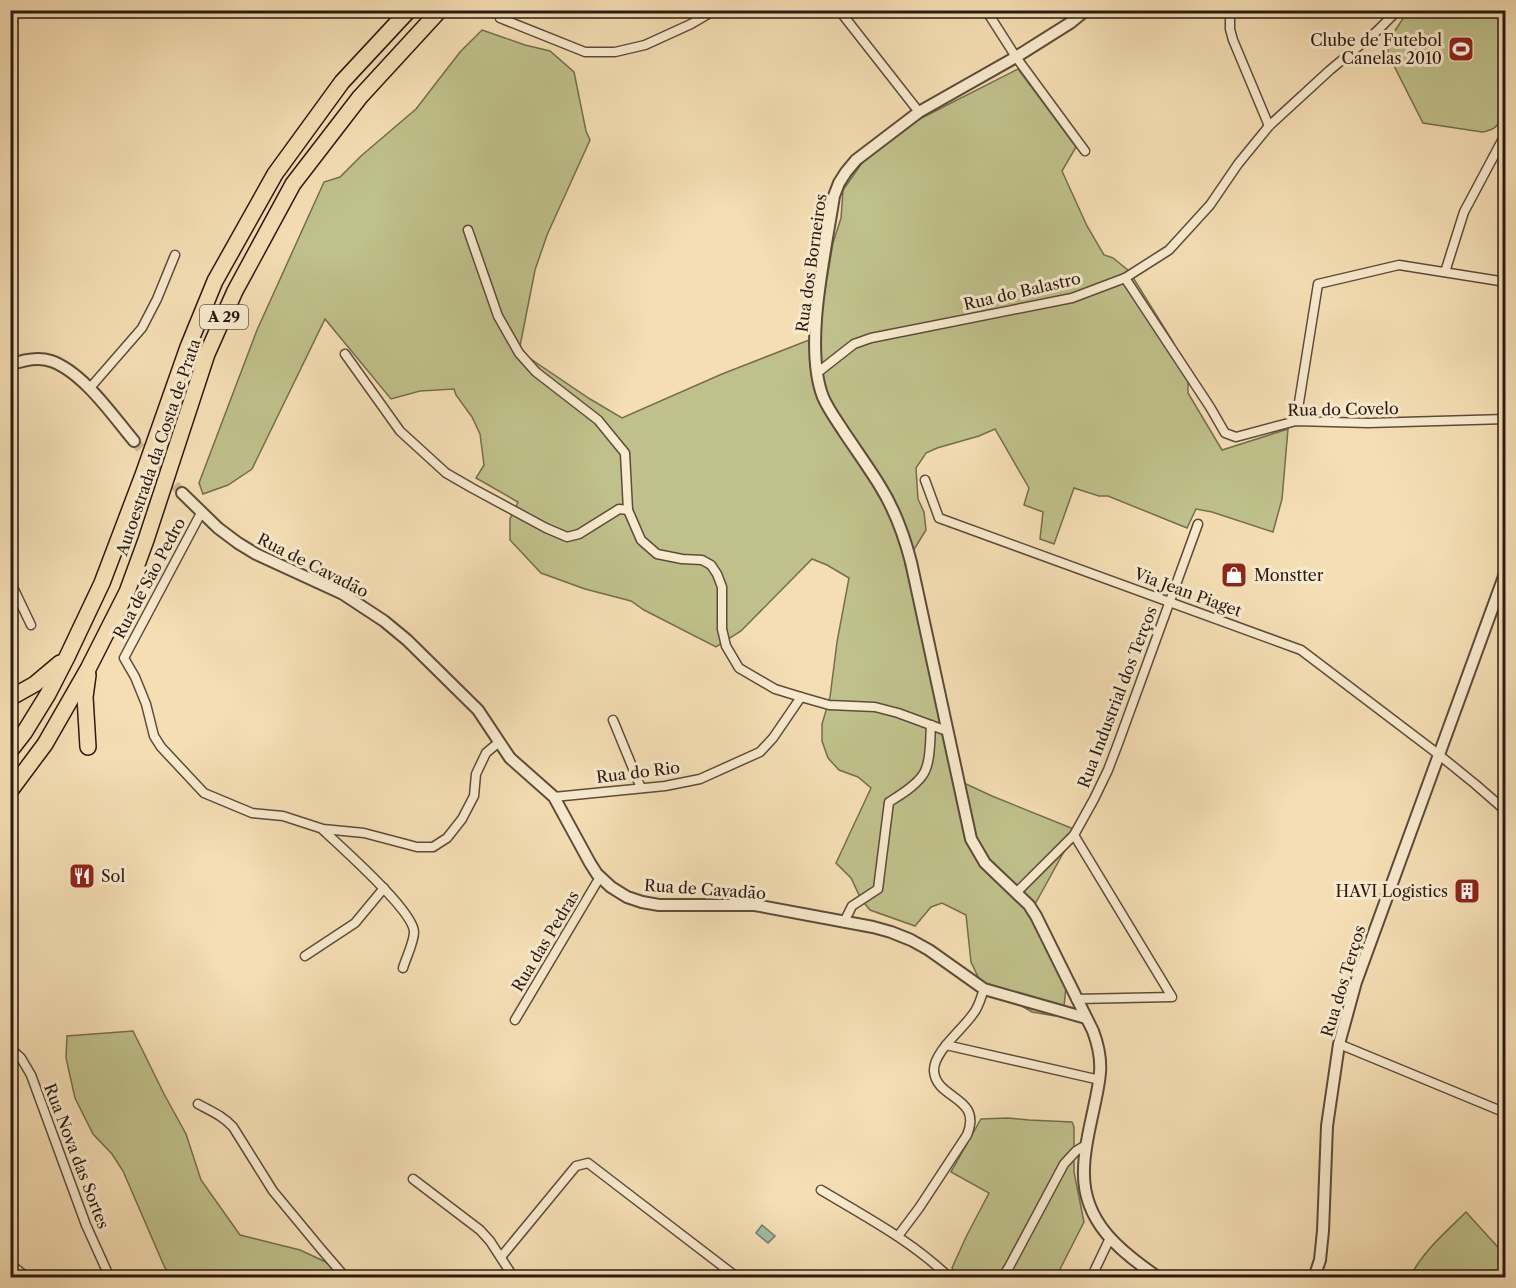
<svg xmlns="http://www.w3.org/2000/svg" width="1516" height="1288" font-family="'Libre Caslon Text',serif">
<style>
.green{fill:#bfc08b;stroke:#756d4e;stroke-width:1.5}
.water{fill:#9dbda7;stroke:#6f7c6b;stroke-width:1.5}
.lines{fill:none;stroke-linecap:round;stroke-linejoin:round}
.tertiary-tunnel{stroke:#cdb793;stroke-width:10;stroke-dasharray:10 5;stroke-linecap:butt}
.minor-casing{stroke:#5e4b3a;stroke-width:11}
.tertiary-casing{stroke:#5e4b3a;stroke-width:14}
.motorway-casing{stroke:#2b1a11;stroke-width:18}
.minor{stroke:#f8eace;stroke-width:8}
.tertiary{stroke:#f8eace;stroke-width:10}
.motorway{stroke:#f5deb4;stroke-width:15}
.labels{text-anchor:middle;stroke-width:6;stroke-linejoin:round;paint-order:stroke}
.shield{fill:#f8eace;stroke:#68584a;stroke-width:1.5}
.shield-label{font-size:15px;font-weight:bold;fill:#2b1a11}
.poi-label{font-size:16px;fill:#2b1a11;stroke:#f8eace;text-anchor:end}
.street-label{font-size:16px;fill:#2b1a11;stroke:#f8eace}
</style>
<rect width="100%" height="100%" fill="#f5deb4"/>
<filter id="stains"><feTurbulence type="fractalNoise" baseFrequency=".00333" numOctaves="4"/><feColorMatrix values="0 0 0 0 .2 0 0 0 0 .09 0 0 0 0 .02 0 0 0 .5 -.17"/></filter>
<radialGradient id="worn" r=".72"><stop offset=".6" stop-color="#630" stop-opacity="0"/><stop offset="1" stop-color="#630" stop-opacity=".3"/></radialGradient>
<g class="green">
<path d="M 1408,11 L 1505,11 L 1505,113 C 1498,125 1496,130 1482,132 L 1423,123 L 1389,56 L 1387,46 L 1392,35 Z"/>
<polygon points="482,30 525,45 550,51 574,72 586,131 590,140 547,235 535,270 519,351 590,399 622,418 722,374 817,337 833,243 841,218 843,190 862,163 902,128 1018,69 1076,147 1062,171 1087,226 1104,255 1113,258 1129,271 1172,340 1188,374 1188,393 1222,450 1288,429 1282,499 1273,532 1212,512 1196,509 1187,528 1108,496 1099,496 1074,488 1054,544 1040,539 1043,512 1024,505 1029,488 995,429 979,436 937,448 926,453 916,468 918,499 924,512 926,530 905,564 944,704 953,778 992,796 1076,830 1034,906 1066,987 1064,1006 1055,1016 1032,1012 981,983 971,962 966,915 942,903 931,907 915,926 870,910 861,899 851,878 836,863 871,788 858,777 839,770 828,758 822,741 822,724 830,697 837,642 849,578 827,565 812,559 741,631 716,647 644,610 631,601 585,589 541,573 510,540 510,519 518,502 476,478 484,465 480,434 472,417 456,395 454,389 420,391 391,399 325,319 252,469 228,485 203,494 199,483 257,330 324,182 340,177 361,156 416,109 460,52"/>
<polygon points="133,1031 164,1094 186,1134 201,1180 240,1235 300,1250 343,1270 342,1273 336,1278 175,1277 165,1268 123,1171 112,1154 93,1134 75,1098 66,1058 67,1036"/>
<polygon points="1008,1118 1029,1120 1072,1122 1074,1127 1074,1172 1084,1222 1056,1277 959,1277 952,1268 966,1237 989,1193 951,1172 981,1119"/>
<path d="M 1466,1212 L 1505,1255 L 1505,1277 L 1410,1277 C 1423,1251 1445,1233 1466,1212 Z"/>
</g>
<polygon class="water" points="762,1225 775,1236 768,1243 756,1233"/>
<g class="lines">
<polyline class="tertiary-tunnel" points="134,441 182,493"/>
<g class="minor-casing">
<g id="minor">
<polyline points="839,10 919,112"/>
<polyline points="986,10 1016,57 1085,151"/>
<polyline points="1230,10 1230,29 1233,40 1269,126"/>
<polyline points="500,18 585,52 615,52 645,45 691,24 715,10"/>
<polyline points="468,230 498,316 519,353 536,372 598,420 625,453 628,510 641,540 657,554 682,559 702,560 711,565 717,574 722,587 722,629 726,646 739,668 775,689 801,697 829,705 875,707 898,713 947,731"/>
<polyline points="1445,272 1464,212 1506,133"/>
<polyline points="1125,278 1210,407 1225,433 1236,437 1296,421 1368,423 1506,419"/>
<polyline points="345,354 400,431 446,473 472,488 546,528 567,537 579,534 619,509 628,510"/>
<polyline points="817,373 854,344 871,338 1072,298 1125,278 1169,250 1210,205 1238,164 1269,126 1330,70 1377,31 1398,10"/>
<polyline points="89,389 142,328 157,299 175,255"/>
<polyline points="1296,421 1318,284 1399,265 1506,282"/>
<polyline points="925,480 939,518 1301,650 1438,754 1475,784 1506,811"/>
<polyline points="201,513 124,658 135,677 146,704 154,736 161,747 204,793 252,813 283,816 323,829 364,833 417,847 433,847 447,838 462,819 474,796 476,774 486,753 499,742"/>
<polyline points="10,581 31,625"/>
<polyline points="613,720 641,788"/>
<polyline points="554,797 665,786 700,779 760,752 773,738 801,697"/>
<path d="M 323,830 C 341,847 414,911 414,932 C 414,942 406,958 403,968"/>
<polyline points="1074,835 1172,997 1076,999"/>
<polyline points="1016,893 1074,835 1094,799 1108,770 1119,741 1198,524"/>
<path d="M 844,922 L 852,906 L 878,889 L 889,802 C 900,795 914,787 922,776 C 931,765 930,739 931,725"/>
<polyline points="305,956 355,923 384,888"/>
<polyline points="515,1020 600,877"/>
<polyline points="1339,1044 1506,1113"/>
<polyline points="946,1045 1100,1080"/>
<polyline points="10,1048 21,1058 31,1075 86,1225 110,1278"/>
<path d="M 198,1104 C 211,1111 223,1116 233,1127 L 273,1191 L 321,1249 L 346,1278"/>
<polyline points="413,1179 480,1230 490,1241 514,1278"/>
<path d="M 821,1190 C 866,1217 912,1241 950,1278"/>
<path d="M 898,1236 L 919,1208 L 967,1135 C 983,1096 936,1100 934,1071 C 933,1052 963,1029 973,1014 C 979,1007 981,997 984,989"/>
<polyline points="501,1257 576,1166 588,1163 738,1278"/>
<polyline points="10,1264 28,1278"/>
<polyline points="1002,1278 1009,1267 1064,1164 1076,1151 1086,1145"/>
<polyline points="1091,1278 1110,1238"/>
</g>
</g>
<g class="tertiary-casing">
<g id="tertiary">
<path d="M 1086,10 L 1070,23 L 1016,57 L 919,112 L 856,160 L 846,172 L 839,183 L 834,196 C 826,250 803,346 823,397 C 828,409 837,421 844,432 C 856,450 869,468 880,486 C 895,510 904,535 911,562 L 971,839 L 985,863 L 1029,905 L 1036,916 L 1093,1031 C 1105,1063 1100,1079 1093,1112 C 1089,1131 1084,1150 1084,1170 C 1082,1222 1121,1252 1159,1278"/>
<path d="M 10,365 C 23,360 39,357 51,361 C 83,372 113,416 134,441"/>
<polyline points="182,493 218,528 238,543 256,554 343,594 384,621 407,640 478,710 510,758 554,797 590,863 597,874 611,887 627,897 642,902 659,905 755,905 873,927 891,932 911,940 929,950 984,989 1086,1018"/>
<polyline points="1314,1278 1320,1260 1323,1231 1327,1126 1339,1044 1356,982 1506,571"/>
</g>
</g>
<g class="motorway-casing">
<g id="motorway">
<polyline points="88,675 85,697 88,747"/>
<polyline points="10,698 35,684 60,663"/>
<polyline points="10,751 24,733 48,694 67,657 102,583 143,475 188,347 215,281 275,174 342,82 409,10"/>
<polyline points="10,791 45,744 88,669 127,592 146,540 207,354 235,291 293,184 360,97 440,10"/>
</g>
</g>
<use href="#minor" class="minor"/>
<use href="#tertiary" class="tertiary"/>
<use href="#motorway" class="motorway"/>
</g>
<defs>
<g id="stadium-square" transform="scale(1.35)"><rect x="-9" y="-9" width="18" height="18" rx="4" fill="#8f2418" stroke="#f8eace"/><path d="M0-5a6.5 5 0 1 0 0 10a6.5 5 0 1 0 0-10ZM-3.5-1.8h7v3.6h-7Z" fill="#fff"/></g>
<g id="shop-square" transform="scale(1.35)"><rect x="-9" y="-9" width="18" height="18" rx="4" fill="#8f2418" stroke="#f8eace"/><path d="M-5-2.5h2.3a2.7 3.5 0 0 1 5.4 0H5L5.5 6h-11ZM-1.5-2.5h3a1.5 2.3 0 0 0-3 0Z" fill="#fff"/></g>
<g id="restaurant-square" transform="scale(1.35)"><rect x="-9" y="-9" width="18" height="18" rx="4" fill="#8f2418" stroke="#f8eace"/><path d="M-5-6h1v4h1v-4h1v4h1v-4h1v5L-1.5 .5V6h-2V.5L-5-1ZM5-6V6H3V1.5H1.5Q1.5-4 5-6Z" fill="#fff"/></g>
<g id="building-square" transform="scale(1.35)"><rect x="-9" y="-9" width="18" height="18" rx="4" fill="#8f2418" stroke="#f8eace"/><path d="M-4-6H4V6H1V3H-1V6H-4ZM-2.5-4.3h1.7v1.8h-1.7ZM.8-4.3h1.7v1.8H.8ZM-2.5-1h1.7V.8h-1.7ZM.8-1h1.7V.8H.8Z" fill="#fff"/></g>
</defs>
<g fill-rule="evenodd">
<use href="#stadium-square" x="1461" y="49"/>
<use href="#shop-square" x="1234" y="575"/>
<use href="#restaurant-square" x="82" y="876"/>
<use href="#building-square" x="1467" y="891"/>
</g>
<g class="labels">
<rect class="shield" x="200" y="305" width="48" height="24" rx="4.5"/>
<g class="shield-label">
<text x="224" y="322">A 29</text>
</g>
<g class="poi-label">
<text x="1442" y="46">Clube de Futebol<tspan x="1442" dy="18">Canelas 2010</tspan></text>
<text x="1254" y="581" text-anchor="start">Monstter</text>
<text x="101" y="882" text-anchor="start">Sol</text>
<text x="1448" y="897">HAVI Logistics</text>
</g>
<g class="street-label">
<text transform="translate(811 263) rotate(-82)" y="6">Rua dos Borneiros</text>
<text transform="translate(1022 291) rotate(-13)" y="6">Rua do Balastro</text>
<text transform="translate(1343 409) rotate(-1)" y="6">Rua do Covelo</text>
<text transform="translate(158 447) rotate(-71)" y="6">Autoestrada da Costa de Prata</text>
<text transform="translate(313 565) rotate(27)" y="6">Rua de Cavadão</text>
<text transform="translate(149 578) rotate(-62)" y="6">Rua de São Pedro</text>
<text transform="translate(1188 592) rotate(20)" y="6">Via Jean Piaget</text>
<text transform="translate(1117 697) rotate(-69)" y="6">Rua Industrial dos Terços</text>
<text transform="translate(638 772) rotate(-7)" y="6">Rua do Rio</text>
<text transform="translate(705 889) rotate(4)" y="6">Rua de Cavadão</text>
<text transform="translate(545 941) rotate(-59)" y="6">Rua das Pedras</text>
<text transform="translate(1343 981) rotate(-73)" y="6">Rua dos Terços</text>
<text transform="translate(77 1156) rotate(69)" y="6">Rua Nova das Sortes</text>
</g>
</g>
<rect width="1516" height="1288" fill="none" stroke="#f5deb4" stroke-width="36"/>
<rect x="12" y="12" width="1492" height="1264" fill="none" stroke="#2b1a11" stroke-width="3"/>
<rect x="18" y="18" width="1480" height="1252" fill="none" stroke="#2b1a11" stroke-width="1.5"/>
<rect width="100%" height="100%" filter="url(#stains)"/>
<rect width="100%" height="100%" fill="url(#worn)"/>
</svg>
